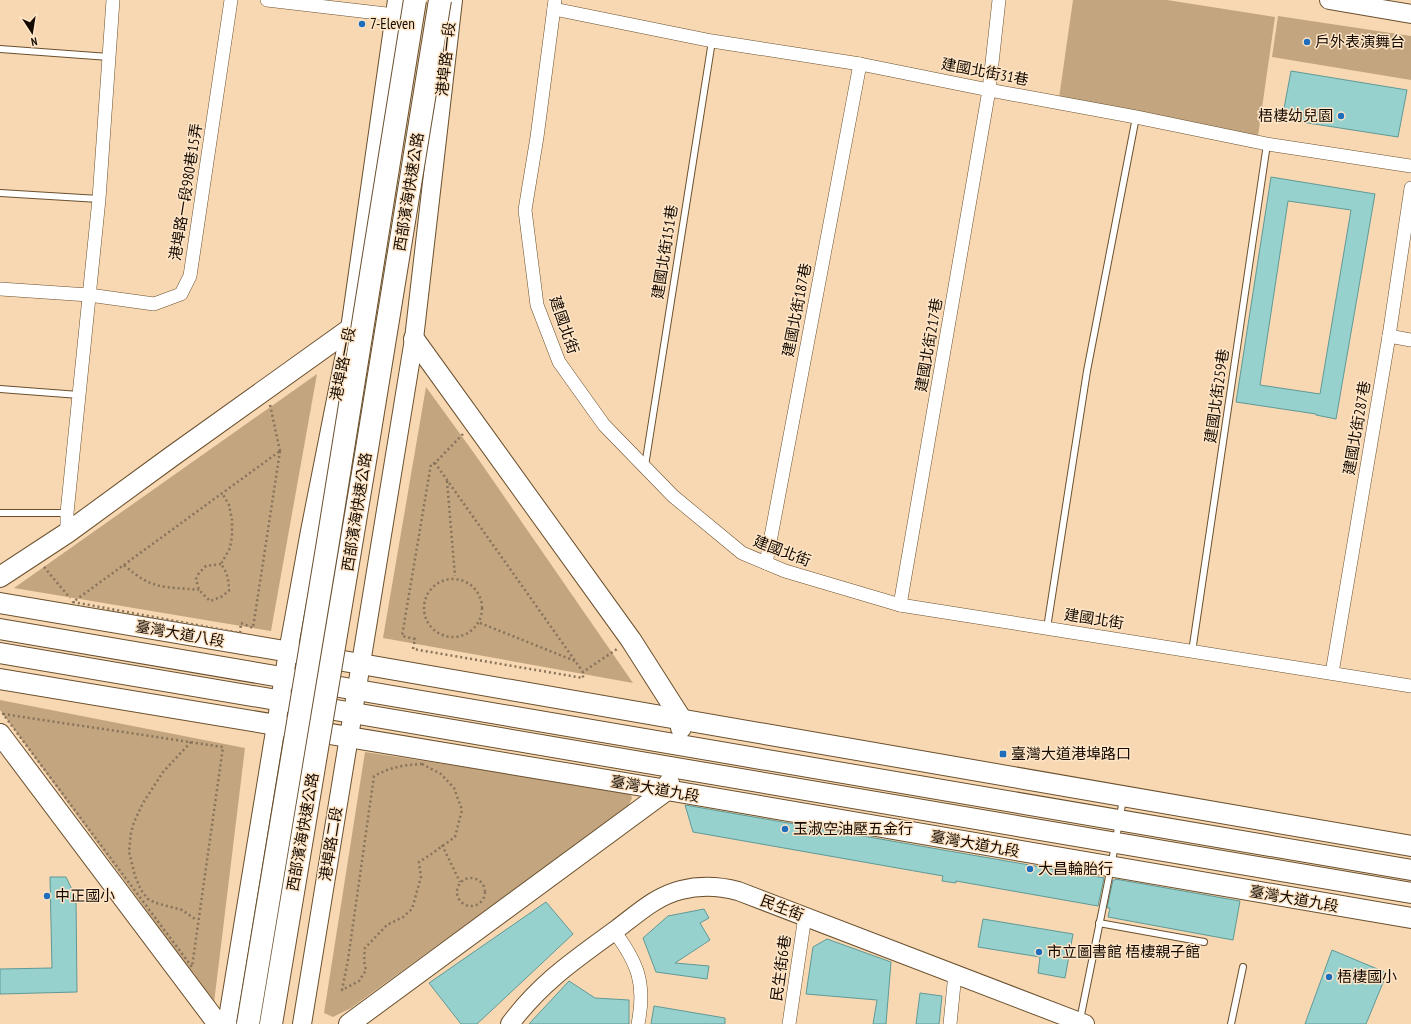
<svg xmlns="http://www.w3.org/2000/svg" width="1411" height="1024" font-family="'PT Sans Narrow','Noto Sans TC',sans-serif">
<style>
.green{fill:#c3a57f}
.building{fill:#96d1ce;stroke:#609997;fill-rule:evenodd}
.lines{fill:none;stroke-linecap:round;stroke-linejoin:round}
.lane-casing{stroke:#6a502e;stroke-width:8}
.street-casing{stroke:#6a502e;stroke-width:14}
.secondary-casing{stroke:#6a502e;stroke-width:20}
.primary-casing{stroke:#6a502e;stroke-width:22}
.path{stroke:#87735b;stroke-width:2.5;stroke-dasharray:2 3;stroke-linecap:butt}
.lane{stroke:#fff;stroke-width:6}
.street{stroke:#fff;stroke-width:13}
.secondary{stroke:#fff;stroke-width:18}
.primary{stroke:#fff;stroke-width:20}
.highway-bridge-casing{stroke:#6a502e;stroke-width:24;stroke-linecap:butt}
.highway-bridge{stroke:#fff;stroke-width:22}
.poi-dot{fill:#1f6ebd;stroke:#ffe6c8;stroke-width:1.5}
.labels{text-anchor:middle;stroke-width:3;stroke-linejoin:round;paint-order:stroke}
.poi-label{font-size:15px;fill:#140a01;stroke:#ffe6c8;text-anchor:start}
.street-label{font-size:15px;fill:#140a01;stroke:#ffe6c8}
</style>
<rect width="100%" height="100%" fill="#f7d8b2"/>
<g class="green">
<polygon points="1073,0 1167,0 1275,17 1258,136 1059,98"/>
<polygon points="1278,16 1411,36 1411,80 1272,57"/>
<polygon points="317,374 271,631 14,588"/>
<polygon points="426,387 474,453 633,683 383,638"/>
<polygon points="0,700 245,748 214,1003 0,710"/>
<polygon points="365,752 630,792 632,798 628,807 351,1008 333,1017 324,1013"/>
</g>
<g class="building">
<polygon points="1291,71 1407,90 1398,137 1282,119"/>
<path d="M 1271,177 L 1375,194 L 1336,419 L 1316,415 L 1316,414 L 1236,402 ZM 1288,201 L 1351,210 L 1320,394 L 1260,385 Z"/>
<polygon points="685,805 1104,878 1098,906 956,881 956,883 942,881 943,876 693,832"/>
<polygon points="50,877 66,877 76,898 77,992 0,994 0,969 52,968"/>
<polygon points="1115,879 1240,901 1233,940 1108,917 1110,908 1107,908 1113,880 1115,880"/>
<polygon points="546,902 573,934 477,1024 461,1024 429,983"/>
<polygon points="704,909 709,918 700,923 710,940 675,963 709,966 707,979 656,972 643,938 668,916"/>
<polygon points="983,919 1073,934 1065,978 1038,973 1040,957 978,947"/>
<polygon points="827,939 891,962 886,1024 873,1024 877,1000 806,994 813,947"/>
<polygon points="1332,950 1387,973 1366,1024 1305,1024"/>
<polygon points="569,981 595,998 629,1000 629,1024 529,1024"/>
<polygon points="920,993 942,996 939,1024 916,1024"/>
<polygon points="654,1006 725,1018 725,1024 651,1024"/>
</g>
<g class="lines">
<g class="lane-casing">
<g id="lane">
<polyline points="0,49 109,57"/>
<polyline points="0,193 99,199"/>
<polyline points="0,389 79,395"/>
<polyline points="645,466 712,41"/>
<polyline points="0,513 67,513"/>
<polyline points="1047,628 1087,371 1136,117"/>
<polyline points="1192,652 1267,144"/>
<polyline points="1099,923 1204,942"/>
<polyline points="1080,1020 1111,867 1123,799"/>
<polyline points="1231,1024 1243,967"/>
</g>
</g>
<g class="street-casing">
<g id="street">
<polyline points="267,0 395,15"/>
<polyline points="555,0 537,137 525,210 537,305 559,362 604,425 673,496 742,553 785,571 900,605 1411,686"/>
<polyline points="554,9 712,41 860,64 989,90 1136,117 1267,144 1411,166"/>
<polyline points="0,289 89,295 154,304 181,294 190,276 231,0"/>
<polyline points="1389,336 1411,340"/>
<polyline points="67,533 67,513 99,199 113,0"/>
<polyline points="766,563 860,64"/>
<polyline points="900,605 989,90 999,0"/>
<polyline points="1332,673 1389,336 1411,188"/>
<path d="M 614,931 C 638,963 646,984 638,1024"/>
<polyline points="789,1024 805,916"/>
<polyline points="950,1024 955,974"/>
</g>
</g>
<g class="secondary-casing">
<g id="secondary">
<polyline points="1329,0 1411,14"/>
<polyline points="227,1024 288,652 310,531 350,329 397,0"/>
<polyline points="302,1024 414,339 453,0"/>
<path d="M 510,1024 C 541,982 576,959 617,929 C 637,914 656,896 681,890 C 701,885 719,886 738,891 L 1085,1024"/>
</g>
</g>
<g class="primary-casing">
<g id="primary">
<polyline points="414,339 631,640 682,720 681,728"/>
<polyline points="0,577 67,533 171,457 350,329"/>
<polyline points="0,603 361,664 1411,846"/>
<polyline points="0,629 1411,870"/>
<polyline points="0,653 1411,893"/>
<polyline points="0,679 667,790 1411,918"/>
<polyline points="0,734 218,1024"/>
<polyline points="349,1024 667,790 669,783"/>
</g>
</g>
<g class="path">
<polyline points="270,405 280,451"/>
<polyline points="463,434 435,463 583,672 617,649"/>
<polygon points="280,451 253,628 241,623 240,633 73,602"/>
<polyline points="435,463 431,464 402,636 415,639 413,649 583,678 583,672"/>
<polyline points="447,481 455,576"/>
<path d="M 221,564 L 206,566 L 199,573 L 196,579 L 199,590 L 210,601 L 221,597 L 229,591 C 229,580 227,572 221,564 L 230,548 L 232,536 L 232,520 L 229,505 L 222,493"/>
<path d="M 124,565 C 153,591 164,586 199,590"/>
<polyline points="44,567 70,598"/>
<circle cx="453" cy="608" r="29"/>
<polyline points="480,623 575,661"/>
<polygon points="3,714 223,747 192,967"/>
<polyline points="191,742 163,772 143,803 134,822 131,833 129,852 135,876 141,890 148,899 156,903 182,910 195,919"/>
<path d="M 422,764 L 441,774 L 454,788 L 462,810 L 455,837 L 430,855 L 419,862 L 421,877 L 412,909 L 403,917 L 387,925 L 365,948 L 364,961 L 366,970 L 359,981 L 342,990 L 348,960 L 374,776 C 391,767 403,765 422,764 Z"/>
<polyline points="442,845 460,882"/>
<circle cx="471" cy="892" r="14"/>
</g>
<use href="#lane" class="lane"/>
<use href="#street" class="street"/>
<use href="#secondary" class="secondary"/>
<use href="#primary" class="primary"/>
<g class="highway-bridge-casing">
<g id="highway-bridge">
<polyline points="248,1024 327,548 415,0"/>
<polyline points="271,1024 366,455 440,0"/>
</g>
</g>
<use href="#highway-bridge" class="highway-bridge"/>
</g>
<g class="poi-dot">
<circle cx="362" cy="24" r="4"/>
<circle cx="1307" cy="42" r="4"/>
<circle cx="1341" cy="116" r="4"/>
<rect x="999" y="750" width="8" height="8" rx="2"/>
<circle cx="785" cy="829" r="4"/>
<circle cx="1030" cy="869" r="4"/>
<circle cx="47" cy="896" r="4"/>
<circle cx="1039" cy="952" r="4"/>
<circle cx="1329" cy="977" r="4"/>
</g>
<g class="labels">
<g class="poi-label">
<text x="370" y="29">7-Eleven</text>
<text x="1315" y="47">戶外表演舞台</text>
<text x="1333" y="121" text-anchor="end">梧棲幼兒園</text>
<text x="1011" y="759">臺灣大道港埠路口</text>
<text x="793" y="834">玉淑空油壓五金行</text>
<text x="1038" y="874">大昌輪胎行</text>
<text x="55" y="901">中正國小</text>
<text x="1047" y="957">市立圖書館 梧棲親子館</text>
<text x="1337" y="982">梧棲國小</text>
</g>
<g class="street-label">
<text transform="translate(446 59) rotate(-84)" y="5">港埠路一段</text>
<text transform="translate(985 72) rotate(11)" y="5">建國北街31巷</text>
<text transform="translate(186 192) rotate(-81)" y="5">港埠路一段980巷15弄</text>
<text transform="translate(409 192) rotate(-81)" y="5">西部濱海快速公路</text>
<text transform="translate(665 252) rotate(-81)" y="5">建國北街151巷</text>
<text transform="translate(797 310) rotate(-79)" y="5">建國北街187巷</text>
<text transform="translate(564 325) rotate(71)" y="5">建國北街</text>
<text transform="translate(929 345) rotate(-80)" y="5">建國北街217巷</text>
<text transform="translate(343 364) rotate(-79)" y="5">港埠路一段</text>
<text transform="translate(1217 396) rotate(-82)" y="5">建國北街259巷</text>
<text transform="translate(1357 428) rotate(-80)" y="5">建國北街287巷</text>
<text transform="translate(357 512) rotate(-81)" y="5">西部濱海快速公路</text>
<text transform="translate(782 551) rotate(21)" y="5">建國北街</text>
<text transform="translate(1094 619) rotate(9)" y="5">建國北街</text>
<text transform="translate(180 634) rotate(10)" y="5">臺灣大道八段</text>
<text transform="translate(655 789) rotate(10)" y="5">臺灣大道九段</text>
<text transform="translate(303 832) rotate(-80)" y="5">西部濱海快速公路</text>
<text transform="translate(331 844) rotate(-81)" y="5">港埠路二段</text>
<text transform="translate(975 844) rotate(10)" y="5">臺灣大道九段</text>
<text transform="translate(1294 899) rotate(10)" y="5">臺灣大道九段</text>
<text transform="translate(782 908) rotate(21)" y="5">民生街</text>
<text transform="translate(781 968) rotate(-82)" y="5">民生街6巷</text>
</g>
</g>
<g transform="translate(32 32) rotate(168)" stroke="#ffe6c8" stroke-width="3" paint-order="stroke">
<path d="M0-3L7 15L0 10L-7 15Z" fill="#140a01"/>
<text y="-6" font-size="11" font-weight="bold" text-anchor="middle" fill="#140a01">N</text>
</g>
</svg>
